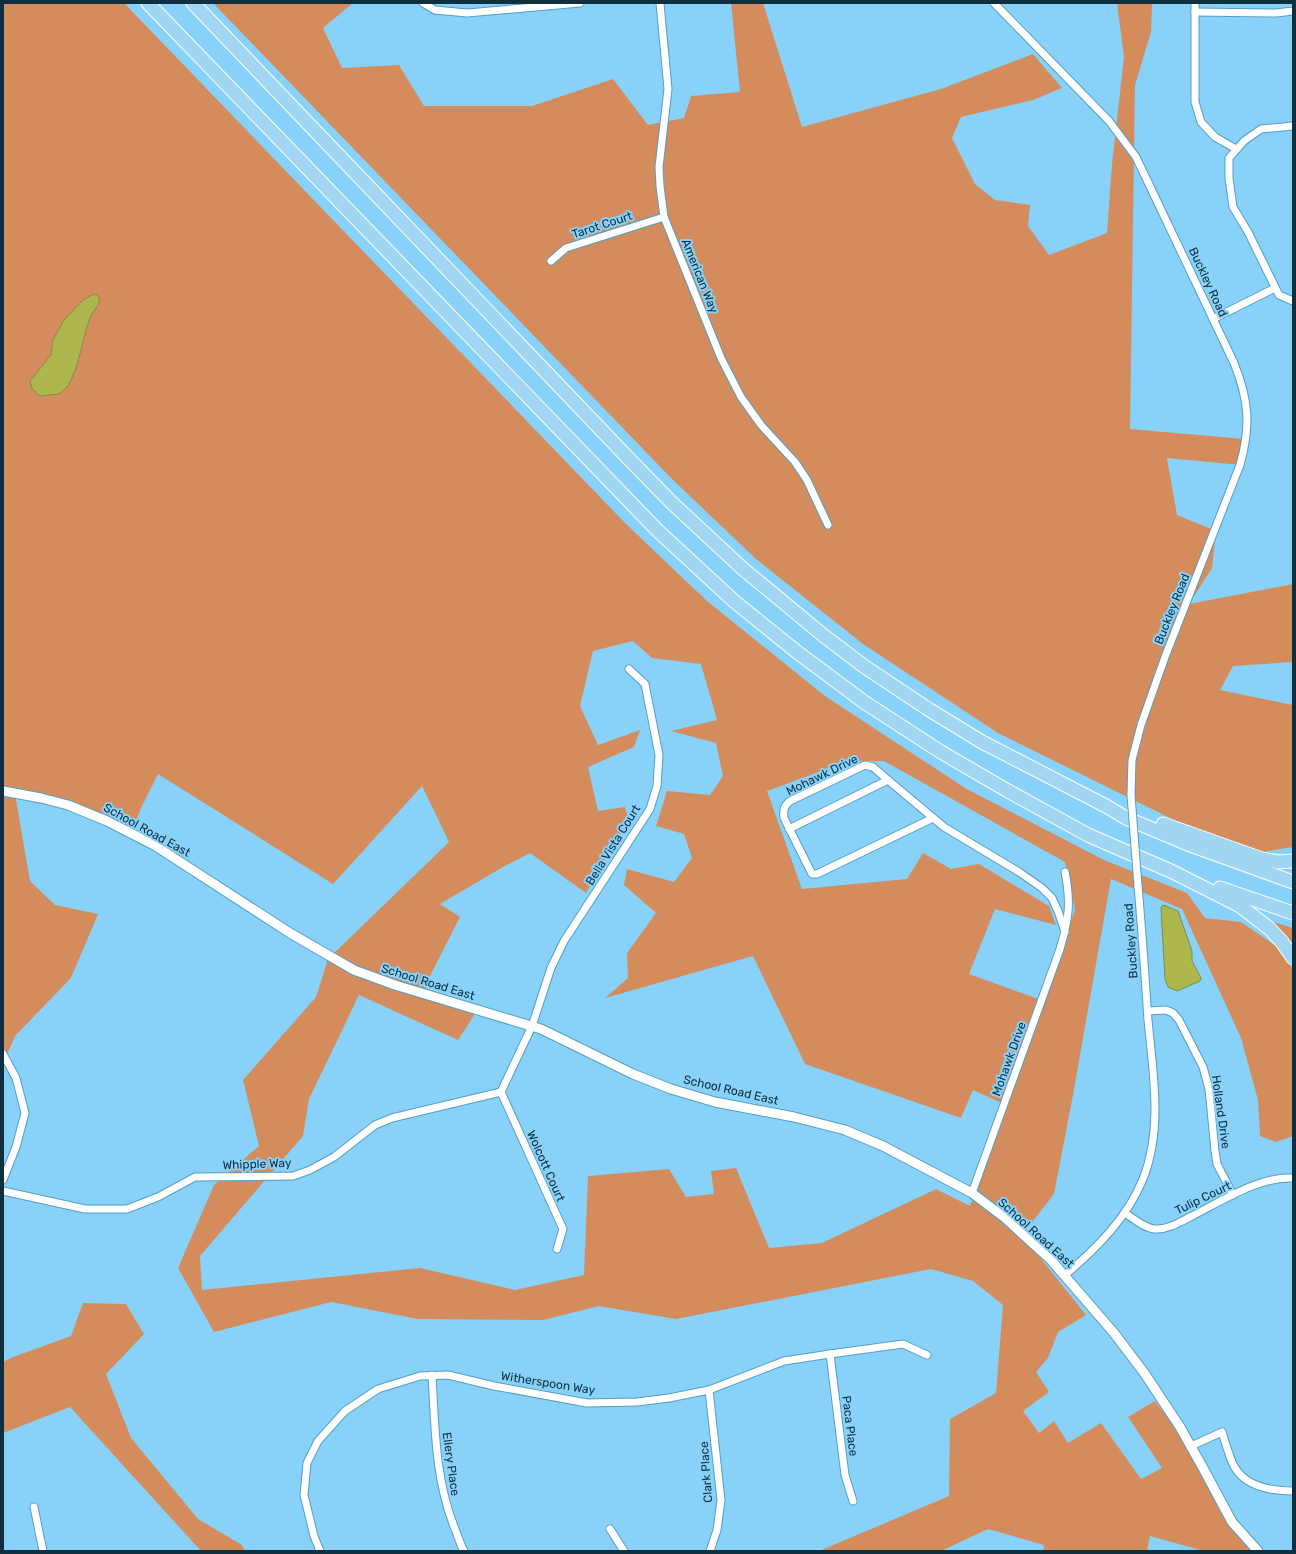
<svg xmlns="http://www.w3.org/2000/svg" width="1296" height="1554" font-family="Rubik,sans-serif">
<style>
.green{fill:#d58c5c;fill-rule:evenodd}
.water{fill:#aeb64e;stroke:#7e8d49}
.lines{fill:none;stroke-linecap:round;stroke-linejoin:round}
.minor-casing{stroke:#549ec4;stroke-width:9}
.tertiary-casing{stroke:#549ec4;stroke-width:11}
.motorway-casing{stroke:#fff;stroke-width:15}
.minor{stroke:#fff;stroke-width:7}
.tertiary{stroke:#fff;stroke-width:9}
.motorway{stroke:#a1d6f3;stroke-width:13}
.minor-bridge-casing{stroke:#549ec4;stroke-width:9;stroke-linecap:butt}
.minor-bridge{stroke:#fff;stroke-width:7}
.labels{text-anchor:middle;stroke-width:4;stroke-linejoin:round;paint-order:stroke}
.street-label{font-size:12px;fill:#0f2e3e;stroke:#88d2fa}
</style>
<rect width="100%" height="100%" fill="#88d2fa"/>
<g class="green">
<path d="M 3,3 L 124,3 L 626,524 L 707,601 L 825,696 L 965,788 L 1106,861 L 1187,893 L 1205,918 L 1241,922 L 1286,953 L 1293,971 L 1293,1136 L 1276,1142 L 1260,1136 L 1258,1100 L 1241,1038 L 1182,909 L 1111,879 L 1073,1095 L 1054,1194 L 1022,1235 L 1086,1315 L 1058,1332 L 1048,1358 L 1036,1372 L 1049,1392 L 1023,1411 L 1039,1433 L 1054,1421 L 1068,1443 L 1101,1423 L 1141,1479 L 1162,1468 L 1128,1417 L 1155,1401 L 1205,1468 L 1257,1551 L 1204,1551 L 1150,1536 L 1147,1551 L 1043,1551 L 1044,1545 L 988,1529 L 941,1551 L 819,1551 L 949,1496 L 950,1419 L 996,1393 L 1003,1305 L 973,1281 L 931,1269 L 676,1319 L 599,1306 L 543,1320 L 418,1319 L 331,1302 L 214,1332 L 178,1268 L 214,1185 L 259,1146 L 243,1080 L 316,997 L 328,959 L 449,842 L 422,786 L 333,884 L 158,774 L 141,808 L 131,833 L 112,823 L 15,794 L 30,881 L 55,905 L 98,914 L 71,978 L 15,1036 L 3,1064 ZM 633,641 L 652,658 L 701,664 L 717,720 L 671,731 L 716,743 L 723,776 L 710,795 L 667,791 L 656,826 L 684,834 L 692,858 L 674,882 L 627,869 L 624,885 L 656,913 L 627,953 L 628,978 L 605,998 L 753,956 L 805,1064 L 961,1118 L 973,1090 L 1006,1105 L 970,1206 L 936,1189 L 822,1243 L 769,1248 L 736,1168 L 711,1171 L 714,1194 L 686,1197 L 669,1169 L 588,1176 L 584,1275 L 515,1290 L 420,1268 L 202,1290 L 200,1256 L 303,1136 L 309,1099 L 359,995 L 458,1040 L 477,1011 L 425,995 L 428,980 L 460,917 L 440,904 L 503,867 L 530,853 L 586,893 L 617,837 L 629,822 L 625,807 L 598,811 L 588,767 L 634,747 L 640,730 L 598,745 L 580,706 L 593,651 ZM 849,761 L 884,761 L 1065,862 L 1075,910 L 1041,1000 L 969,974 L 995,909 L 1056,925 L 1049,906 L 979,864 L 951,869 L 923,853 L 907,879 L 802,889 L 767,791 Z"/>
<polygon points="213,3 353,3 323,28 342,68 399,65 424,106 532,106 613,79 648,125 684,118 691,96 740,92 731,3 763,3 802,127 941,89 1033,54 1062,88 1033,100 961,117 952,138 975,184 995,200 1030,205 1028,226 1049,255 1107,233 1112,164 1124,57 1117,3 1152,3 1151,32 1135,85 1130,429 1244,439 1241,465 1167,458 1177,515 1216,531 1212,568 1189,604 1293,584 1293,662 1233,666 1220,690 1293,705 1293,847 1262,852 1172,819 998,733 863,644 756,559 672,479"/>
<polygon points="1270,921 1293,928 1293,948"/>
<polygon points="83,1303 126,1304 144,1334 106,1374 131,1438 198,1519 242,1545 245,1551 201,1551 70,1407 3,1433 3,1362 13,1357 71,1336"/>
</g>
<g class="water">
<path d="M 94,294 L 99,297 C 101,305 94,309 91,316 C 82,335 78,384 59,394 L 40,396 L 32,389 L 30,381 L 51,355 L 53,340 L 64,320 L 83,300 Z"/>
<polygon points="1163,905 1178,911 1192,951 1192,961 1201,978 1200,981 1177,991 1168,987 1165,979 1161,908"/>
</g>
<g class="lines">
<g class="minor-casing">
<g id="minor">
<polyline points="423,3 435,10 467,13 580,3"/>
<polyline points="660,3 668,89 659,167 660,186 664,217 721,358 741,397 761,425 795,462 807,480 828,525"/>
<path d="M 994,3 L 1109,121 L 1136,157 L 1234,363 C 1249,400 1251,426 1240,465 L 1165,657 L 1141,725 L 1132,760 L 1131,795"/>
<polyline points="1195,3 1195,102 1201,122 1215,137 1236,149"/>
<polyline points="1195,12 1276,13 1293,11"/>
<polyline points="1293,126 1261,129 1244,141 1229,158 1229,178 1233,207 1248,232 1279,295 1293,301"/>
<polyline points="551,261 566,248 664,217"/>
<polyline points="1213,319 1275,288"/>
<path d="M 888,780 L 873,767 L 865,765 L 790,801 C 784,806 783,810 784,818 L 812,874 L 817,874 L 933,818"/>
<polyline points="789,829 888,780 944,827 1019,872 1042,888 1052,898 1058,911 1065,932"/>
<polyline points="1148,1011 1166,1010 1173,1013 1179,1020 1203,1067 1209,1089 1215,1151 1217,1164 1233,1195"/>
<polyline points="3,1054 16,1078 25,1113 16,1147 3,1180"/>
<polyline points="501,1092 532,1026 551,968 564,941 650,809 657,786 659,755 645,684 629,669"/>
<polyline points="501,1092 563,1229 557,1249"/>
<polyline points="3,1191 85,1209 127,1209 158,1197 195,1177 293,1176 310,1170 334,1157 375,1125 392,1118 501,1092"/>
<path d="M 972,1193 L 1060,949 C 1069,919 1071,902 1065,872"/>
<path d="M 1125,1213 C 1134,1219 1144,1228 1155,1229 C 1167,1230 1180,1222 1190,1217 C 1220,1202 1259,1176 1293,1178"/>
<path d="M 1065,1275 C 1097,1248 1127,1218 1143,1179 C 1163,1129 1153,1073 1148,1020 C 1145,975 1142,931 1138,886"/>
<polyline points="830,1354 845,1475 853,1501"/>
<path d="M 432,1375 C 435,1427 435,1480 455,1529 C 458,1536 460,1544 464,1551"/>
<polyline points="709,1390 721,1500 717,1530 710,1551"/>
<path d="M 1191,1446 L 1222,1432 C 1225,1442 1228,1452 1232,1462 C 1242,1486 1270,1491 1293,1491"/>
<polyline points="34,1507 43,1551"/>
<polyline points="610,1529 624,1551"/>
<polyline points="320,1551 314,1536 304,1495 307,1463 318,1441 345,1411 378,1389 420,1376 448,1375 494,1386 587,1403 637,1402 669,1398 709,1390 784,1361 830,1354 903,1344 927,1355"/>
</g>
</g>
<g class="tertiary-casing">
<polyline id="tertiary" points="3,791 41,798 68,805 107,821 154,845 290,933 354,970 395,985 541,1029 633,1074 671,1089 715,1102 794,1117 845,1130 883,1146 972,1193 1005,1218 1051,1260 1114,1333 1145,1374 1180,1427 1203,1468 1232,1522 1258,1551"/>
</g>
<g class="motorway-casing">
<g id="motorway">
<polyline points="148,3 657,530 735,602 797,652 864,702 941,752 1008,791 1088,835 1173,872 1240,906 1270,929 1282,942 1293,958"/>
<polyline points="193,3 630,460 672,503 742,568 824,636 865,667 928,709 982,742 1106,806 1126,818 1190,845 1293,882"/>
<polyline points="1163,824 1262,859 1278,862 1293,861"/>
<polyline points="1220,888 1293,913"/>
</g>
</g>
<use href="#minor" class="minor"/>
<use href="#tertiary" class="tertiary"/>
<use href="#motorway" class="motorway"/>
<g class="minor-bridge-casing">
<polyline id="minor-bridge" points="1131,795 1138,886"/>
</g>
<use href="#minor-bridge" class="minor-bridge"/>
</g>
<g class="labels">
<g class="street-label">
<text transform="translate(602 225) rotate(-18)" y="4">Tarot Court</text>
<text transform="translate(700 276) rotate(68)" y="4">American Way</text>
<text transform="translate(1208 282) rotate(65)" y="4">Buckley Road</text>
<text transform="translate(1172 609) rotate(-68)" y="4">Buckley Road</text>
<text transform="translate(822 775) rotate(-26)" y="4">Mohawk Drive</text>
<text transform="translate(147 830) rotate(29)" y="4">School Road East</text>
<text transform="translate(613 845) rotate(-58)" y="4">Bella Vista Court</text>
<text transform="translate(1131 941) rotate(-94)" y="4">Buckley Road</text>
<text transform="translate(428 982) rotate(17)" y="4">School Road East</text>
<text transform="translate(1009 1059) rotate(-70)" y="4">Mohawk Drive</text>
<text transform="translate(731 1090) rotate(13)" y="4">School Road East</text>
<text transform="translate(1221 1112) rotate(82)" y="4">Holland Drive</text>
<text transform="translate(257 1164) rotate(-2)" y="4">Whipple Way</text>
<text transform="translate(546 1166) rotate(66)" y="4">Wolcott Court</text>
<text transform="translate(1203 1198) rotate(-26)" y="4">Tulip Court</text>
<text transform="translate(1036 1233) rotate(42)" y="4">School Road East</text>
<text transform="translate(548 1383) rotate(9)" y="4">Witherspoon Way</text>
<text transform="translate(850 1426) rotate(83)" y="4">Paca Place</text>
<text transform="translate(451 1464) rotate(82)" y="4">Ellery Place</text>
<text transform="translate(706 1472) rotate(-94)" y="4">Clark Place</text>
</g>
</g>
<rect width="1296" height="1554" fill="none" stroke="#0f2e3e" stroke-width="8"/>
</svg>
